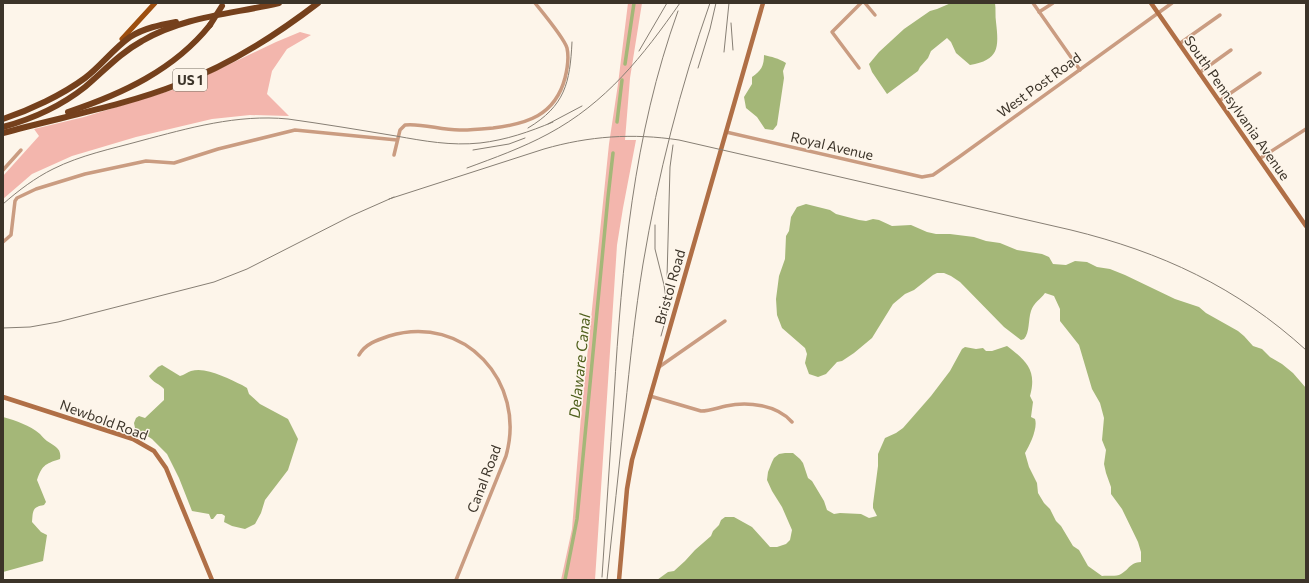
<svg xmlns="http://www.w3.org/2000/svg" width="1309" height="583" font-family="Commissioner,sans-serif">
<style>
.green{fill:#f3b6ad}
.water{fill:#a4b778}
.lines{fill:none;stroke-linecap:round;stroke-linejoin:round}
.canal{stroke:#a4b778;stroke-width:3.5}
.minor{stroke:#ca9c81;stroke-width:3.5}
.secondary{stroke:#b06f46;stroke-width:4.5}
.primary{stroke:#9d4e0e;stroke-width:5}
.motorway{stroke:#75401c;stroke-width:6}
.rail{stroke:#877f74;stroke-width:1}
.motorway-bridge{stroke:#75401c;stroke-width:6}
.labels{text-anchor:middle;stroke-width:3;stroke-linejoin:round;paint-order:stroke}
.shield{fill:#fdf5ea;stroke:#766e63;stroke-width:1}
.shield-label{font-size:13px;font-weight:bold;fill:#3c3429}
.street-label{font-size:14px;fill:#3c3429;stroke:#fdf5ea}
.water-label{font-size:15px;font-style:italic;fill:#4d5e1a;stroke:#fdf5ea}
</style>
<rect width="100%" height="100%" fill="#fdf5ea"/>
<g class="green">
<polygon points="628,3 642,3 630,78 625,140 636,140 623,208 617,245 595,580 561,580 572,529 581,416 609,144 618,84"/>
<polygon points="300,32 311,35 287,49 272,71 267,94 289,116 250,115 212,119 136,137 72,156 32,174 3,199 3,176 39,136 34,129 84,117 182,87 276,42"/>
</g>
<g class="water">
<path d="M 951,3 L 995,3 C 996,9 995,16 996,22 C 999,48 999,60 970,65 L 956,53 L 951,42 L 947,38 L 931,51 L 928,58 L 920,67 L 918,71 L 887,94 L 872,72 L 869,64 L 879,52 L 904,29 L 930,11 L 937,9 Z"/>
<path d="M 764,55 C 772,57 778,58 786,63 L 783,71 L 784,78 L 777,125 L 773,130 L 765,129 L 757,117 L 746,108 L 744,97 L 752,84 L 752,77 C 761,71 764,66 764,55 Z"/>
<path d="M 806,204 L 830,210 L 836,214 L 859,220 L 866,221 L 873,219 L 879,220 L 892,226 L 911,225 L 927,232 L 936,234 L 950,234 L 974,237 L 986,241 L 1000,243 L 1017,250 L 1042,254 L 1049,257 L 1053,264 L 1066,265 L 1075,261 L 1087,262 L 1097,267 L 1110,269 L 1125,275 L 1175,299 L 1199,307 L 1206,313 L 1238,331 L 1244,336 L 1253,346 L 1262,349 L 1270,357 L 1282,364 L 1293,373 L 1306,388 L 1306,580 L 657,580 L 668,572 L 674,571 L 685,561 L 695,550 L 711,536 L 713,531 L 719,525 L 721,520 L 725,517 L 734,517 L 752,527 L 770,547 L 777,547 L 786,544 L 790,540 L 792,530 L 782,507 L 772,491 L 767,480 L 768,472 L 772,462 L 774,458 L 779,454 L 785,453 L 793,453 L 800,459 L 803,463 L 808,478 L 812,481 L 824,501 L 827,510 L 834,514 L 840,513 L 861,514 L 869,518 L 877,516 L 873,508 L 873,504 L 878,466 L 878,454 L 885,438 L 896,433 L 903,428 L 931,396 L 950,371 L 962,349 L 965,347 L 976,349 L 983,348 L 986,351 L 992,351 L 1007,346 C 1027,361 1037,371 1030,396 L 1033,402 L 1031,417 L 1035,419 C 1038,428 1030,445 1025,453 L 1029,467 L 1037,483 L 1038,493 L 1044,503 L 1050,509 L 1056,521 L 1061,526 L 1073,546 L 1079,550 L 1088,566 L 1102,576 C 1108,575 1116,577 1121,574 C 1130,569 1129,563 1141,562 L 1141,552 L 1138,542 L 1122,509 L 1111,494 L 1111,487 L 1106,473 L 1104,464 L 1106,450 L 1102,440 L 1104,418 L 1100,403 L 1092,389 L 1079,345 L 1060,321 L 1060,309 L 1054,296 L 1045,293 C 1040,300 1034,302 1031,311 C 1028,320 1030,332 1024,339 L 1021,340 L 1004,327 L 960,282 L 951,276 L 944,273 L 937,273 L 933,275 L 914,290 L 905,294 L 893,304 L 872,338 L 854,353 L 842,361 L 837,362 L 826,374 L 818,377 L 809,374 L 805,363 L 807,354 L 805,348 L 782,328 L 777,315 L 776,299 L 779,276 L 785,259 L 786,236 L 789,231 L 791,217 L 797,207 Z"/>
<path d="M 162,365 L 180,376 C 184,375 188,372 191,371 C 206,366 229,379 242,385 L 247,388 L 249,394 L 260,404 L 288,419 L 298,439 L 288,470 L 265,500 L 261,513 L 255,524 L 245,529 L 232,526 L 224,522 L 225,516 L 222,514 L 217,514 L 213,519 L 211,519 L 209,514 L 192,511 L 179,478 L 167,454 L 152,439 L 135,428 L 134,423 L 136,418 L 139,416 L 145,418 L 164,400 L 164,389 C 160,384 152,382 149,376 L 158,367 Z"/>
<path d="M 3,417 C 17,421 29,425 40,434 C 42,436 44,439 47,441 C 54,446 62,448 60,459 C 44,464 42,466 37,480 L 46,502 L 44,505 C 32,507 33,511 32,522 L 41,532 L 47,535 L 43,561 L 3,572 Z"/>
</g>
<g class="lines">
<g class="canal">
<polyline points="625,64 634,3"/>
<polyline points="617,122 622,80"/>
<polyline points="565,580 577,519 608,197 613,153"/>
</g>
<g class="minor">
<polyline points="865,3 875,15"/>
<polyline points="1033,3 1080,70"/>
<polyline points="1039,12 1053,3"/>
<polyline points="1179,44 1220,15"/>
<polyline points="859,68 832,32 861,3"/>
<polyline points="1199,73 1231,50"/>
<polyline points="1219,101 1260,73"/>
<polyline points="726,132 922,177 933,175 959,157 1172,3"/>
<path d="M 394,155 L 400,130 L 405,125 C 423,123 443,131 462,130 C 472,130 482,129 493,128 C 526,124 555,116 565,78 C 567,70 569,57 567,48 C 564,38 543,13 535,3"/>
<polyline points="1259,159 1306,129"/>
<polyline points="3,170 21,150"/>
<polyline points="3,242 11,235 15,201 17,198 36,189 85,174 146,161 174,163 218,149 295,130 397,140"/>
<path d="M 359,355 C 365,344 377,340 389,336 C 464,313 527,382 506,456 L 456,580"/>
<polyline points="659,367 725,321"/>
<path d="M 650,396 L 701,411 C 710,411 717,408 726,406 C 748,401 777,405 792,422"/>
</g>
<g class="secondary">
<polyline points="1151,3 1306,226"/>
<polyline points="3,397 133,439 154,451 166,468 212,580"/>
<polyline points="619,580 627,489 632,460 763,3"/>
</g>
<polyline class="primary" points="122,39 155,3"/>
<g class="motorway">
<path d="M 68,112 C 122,94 174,70 210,25"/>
<path d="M 3,119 C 30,110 62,95 85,78 C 101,66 113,49 130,37 C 144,28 160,25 176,22"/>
<path d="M 3,127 C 32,119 61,106 85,87 C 104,71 120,53 142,41 C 184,16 233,14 279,3"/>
<path d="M 3,133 C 61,117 123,106 179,84 C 230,65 275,36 318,3"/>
</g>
<g class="rail">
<polyline points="731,23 733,50"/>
<polyline points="639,51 667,3"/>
<polyline points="724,52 729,3"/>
<polyline points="698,68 710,29 716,3"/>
<polyline points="548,124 582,106"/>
<path d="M 528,128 C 565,106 570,83 572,42"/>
<polyline points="473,150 509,144 525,138"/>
<path d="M 467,168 C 494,158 522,148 548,134 C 606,103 643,56 680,3"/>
<path d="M 389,199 L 544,149 C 589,136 633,133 679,140 L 1071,230 C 1161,252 1237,287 1306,350"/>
<path d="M 3,204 C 19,190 35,178 53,169 C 81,155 111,149 140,141 C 189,128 237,114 288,119 C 324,124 360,130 396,136 C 424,141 451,146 480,143 C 506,140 529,132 553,122"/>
<polyline points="655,225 655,249 664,285 667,305 666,318 661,336"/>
<polyline points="667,278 670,167 673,145"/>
<polyline points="3,328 30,327 58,322 214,282 247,269 351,216 394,197"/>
<path d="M 602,577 C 606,517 610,457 614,396 C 622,264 633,136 678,11"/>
<path d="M 607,580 C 613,524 619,467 625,411 C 630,362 635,313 643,264 C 658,175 680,88 710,3"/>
</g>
<polyline class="motorway-bridge" points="210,25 222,6"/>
</g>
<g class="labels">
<rect class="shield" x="173" y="69" width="34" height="22" rx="3"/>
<g class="shield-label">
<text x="190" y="85">US 1</text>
</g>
<g class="street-label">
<text transform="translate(1039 85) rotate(-36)" y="5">West Post Road</text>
<text transform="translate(1237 108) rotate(55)" y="5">South Pennsylvania Avenue</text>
<text transform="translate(832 146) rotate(13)" y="5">Royal Avenue</text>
<text transform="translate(670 287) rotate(-74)" y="5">Bristol Road</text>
<text transform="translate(104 420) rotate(20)" y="5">Newbold Road</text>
<text transform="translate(484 479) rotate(-69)" y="5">Canal Road</text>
</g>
<g class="water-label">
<text transform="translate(580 366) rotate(-84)" y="5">Delaware Canal</text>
</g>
</g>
<rect width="1309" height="583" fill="none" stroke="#3c3429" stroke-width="8"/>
</svg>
